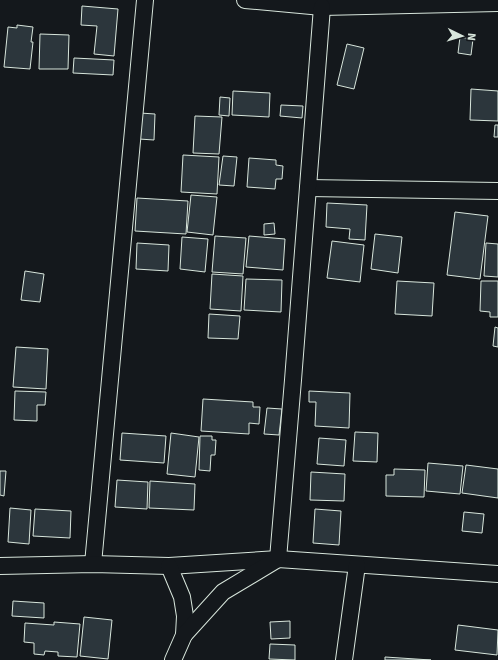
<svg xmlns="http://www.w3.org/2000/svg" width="498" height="660" font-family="Signika,sans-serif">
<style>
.building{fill:#2c363c;stroke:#d8e6dc}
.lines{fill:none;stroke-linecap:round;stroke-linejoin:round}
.minor-casing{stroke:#d8e6dc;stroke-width:18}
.minor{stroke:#14181c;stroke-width:16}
</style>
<rect width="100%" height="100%" fill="#14181c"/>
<g class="building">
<polygon points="82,6 118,9 114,56 94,54 97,26 81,25"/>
<polygon points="17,25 33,27 31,42 33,42 30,69 4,67 8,27 17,28"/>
<polygon points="40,34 69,35 68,69 39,69"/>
<polygon points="460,37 473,39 471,55 458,53"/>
<polygon points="347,44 364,48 354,89 337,85"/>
<polygon points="74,58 114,60 113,75 73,73"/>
<polygon points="471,89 498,91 498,121 470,120"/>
<polygon points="233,91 270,93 269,117 232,115"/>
<polygon points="220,97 230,98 229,116 219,115"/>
<polygon points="281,105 303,106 302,118 280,116"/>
<polygon points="140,113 155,114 154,140 139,139"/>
<polygon points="195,116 222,117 219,154 193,153"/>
<polygon points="495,125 498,125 498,137 494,137"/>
<polygon points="183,155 219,157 217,194 181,192"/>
<polygon points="223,156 237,157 234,186 219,185"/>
<polygon points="249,158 276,160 276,165 283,166 282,179 276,179 275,189 247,187"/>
<polygon points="191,195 217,197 213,235 187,232"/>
<polygon points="137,198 188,201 186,234 135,231"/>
<polygon points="327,203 367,205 365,240 349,239 350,229 326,227"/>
<polygon points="455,212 488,216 480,279 447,275"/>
<polygon points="274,223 275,234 264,235 264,224"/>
<polygon points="375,234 402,237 398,273 371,269"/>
<polygon points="215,236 246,238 243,274 212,272"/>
<polygon points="249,236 285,239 283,270 246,267"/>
<polygon points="182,237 208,239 205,272 180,269"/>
<polygon points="332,241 364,245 360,282 327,278"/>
<polygon points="137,243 169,245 168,271 136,269"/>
<polygon points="486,243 498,244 498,277 484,276"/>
<polygon points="25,271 44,274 40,302 21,300"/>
<polygon points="212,274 243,276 241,311 210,309"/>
<polygon points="246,279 282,280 281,312 244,310"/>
<polygon points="397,281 434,283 432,316 395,314"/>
<polygon points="481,281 498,281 498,317 490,317 490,312 480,311"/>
<polygon points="209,314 240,316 238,339 208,338"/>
<polygon points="495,327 498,328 498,347 493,346"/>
<polygon points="16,347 48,349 46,389 13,387"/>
<polygon points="15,391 46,392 45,405 37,405 37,421 14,420"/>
<polygon points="309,391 350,393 349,428 315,426 316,402 309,402"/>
<polygon points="203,399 253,402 253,407 260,407 259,424 249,423 249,434 201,431"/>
<polygon points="267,408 282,409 279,435 264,434"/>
<polygon points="355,432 378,433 377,462 353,461"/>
<polygon points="122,433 166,436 164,463 120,460"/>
<polygon points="171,433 199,437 195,477 167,474"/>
<polygon points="200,436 212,436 212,440 216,440 215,455 211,455 210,471 199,470"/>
<polygon points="319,438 346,440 344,466 317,464"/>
<polygon points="428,463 463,466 460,494 426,491"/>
<polygon points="466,465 498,469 498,498 462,493"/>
<polygon points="394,469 425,470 424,497 386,496 386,475 394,475"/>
<polygon points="0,471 6,471 4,496 0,495"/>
<polygon points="311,472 345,474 344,501 310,500"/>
<polygon points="117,480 148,482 147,509 115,507"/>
<polygon points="150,481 195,484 194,510 149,508"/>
<polygon points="10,508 31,510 29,544 8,542"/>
<polygon points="35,509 71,511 70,538 33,536"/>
<polygon points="315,509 341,511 339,545 313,543"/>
<polygon points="464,512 484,514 482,533 462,531"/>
<polygon points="13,601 44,603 44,618 12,616"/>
<polygon points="84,617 112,620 108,659 80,656"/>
<polygon points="290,621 290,638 271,639 270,622"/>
<polygon points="54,622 80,624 77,657 58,656 58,652 45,651 44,655 34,654 34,643 24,642 25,623 54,625"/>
<polygon points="458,625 498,630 497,655 455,650"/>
<polygon points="270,644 295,645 295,660 269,659"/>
<polygon points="385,657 431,660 385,660"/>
</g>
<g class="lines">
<g class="minor-casing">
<g id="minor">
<polyline points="245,0 322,7 498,3"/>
<polyline points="308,188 498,191"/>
<polyline points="93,564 145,0"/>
<polyline points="0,566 93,564 169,566 278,559 498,574"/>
<polyline points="169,566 182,597 185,616 184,635"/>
<polyline points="173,660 184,635 223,592 278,559 293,380 322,7"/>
<polyline points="344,660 357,565"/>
</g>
</g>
<use href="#minor" class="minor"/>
</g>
<g transform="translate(462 36) rotate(95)" stroke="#14181c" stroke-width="3" paint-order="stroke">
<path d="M0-3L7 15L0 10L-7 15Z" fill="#d8e6dc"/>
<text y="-6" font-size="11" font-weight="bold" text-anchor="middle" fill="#d8e6dc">N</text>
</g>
</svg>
